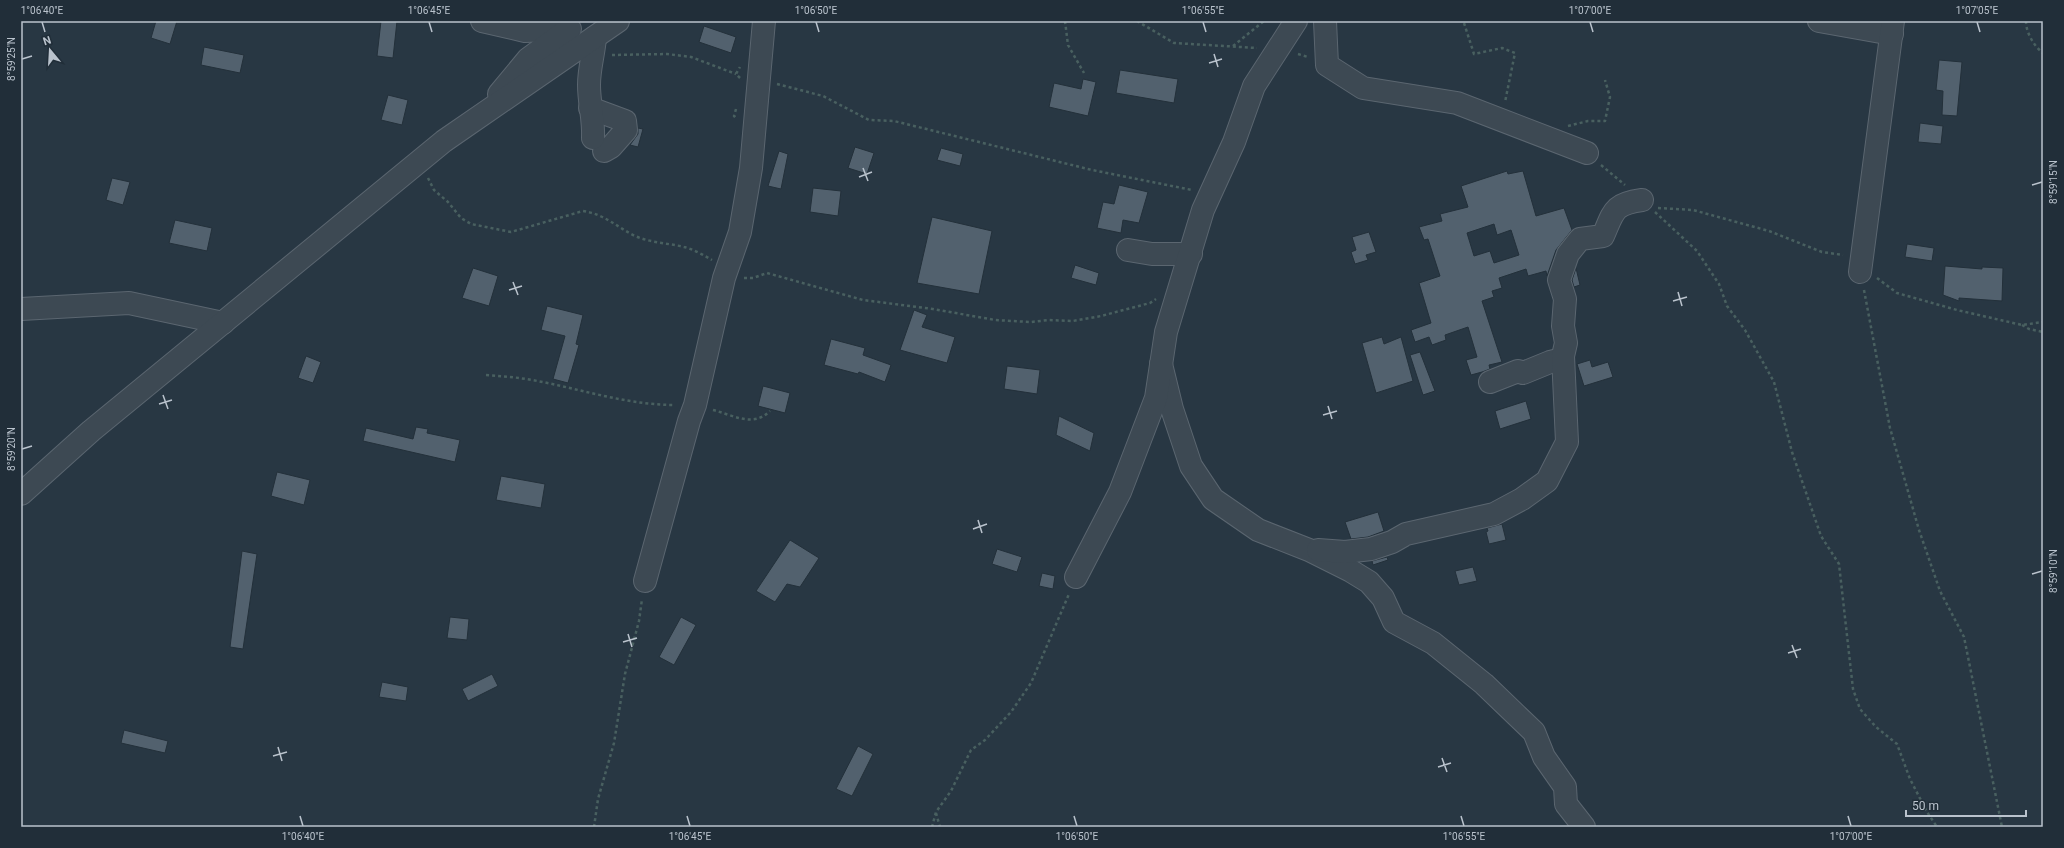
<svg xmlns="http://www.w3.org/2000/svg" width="2064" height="848" font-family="Roboto,sans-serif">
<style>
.building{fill:#52616e;stroke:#23303a;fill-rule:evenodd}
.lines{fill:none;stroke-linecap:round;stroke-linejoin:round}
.minor-casing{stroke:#5b6670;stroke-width:24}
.path{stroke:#496060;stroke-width:2.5;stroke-dasharray:3 3;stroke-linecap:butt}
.minor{stroke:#3d4953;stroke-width:22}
.ticks{fill:none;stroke:#bac3cd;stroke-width:1.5}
.neatline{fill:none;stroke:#bac3cd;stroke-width:1.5}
.ticks-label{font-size:10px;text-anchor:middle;fill:#bac3cd}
</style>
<rect width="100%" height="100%" fill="#283743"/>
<g class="building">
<polygon points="156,21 177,21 170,44 151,38"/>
<polygon points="381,21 397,21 393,58 377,56"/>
<polygon points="704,26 736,37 731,53 699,42"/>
<polygon points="204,47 244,55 240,73 201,65"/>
<polygon points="1939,60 1962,62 1957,116 1942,115 1943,91 1936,90"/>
<polygon points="1120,70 1178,79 1174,103 1116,93"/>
<polygon points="1083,79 1096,82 1088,116 1049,107 1054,83 1081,89"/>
<polygon points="388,95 408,100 402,125 381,120"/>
<polygon points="1920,123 1943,126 1941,144 1918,142"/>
<polygon points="638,128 643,129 638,147 630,145 638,134"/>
<polygon points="855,147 874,153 867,174 848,168"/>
<polygon points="941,148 963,154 960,166 937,160"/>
<polygon points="779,151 788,154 781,189 768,186"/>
<path d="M 1507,171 L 1508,174 L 1523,171 L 1536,216 L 1564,208 L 1572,230 L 1556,250 L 1547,276 L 1546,271 L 1528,276 L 1526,269 L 1499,278 L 1502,288 L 1492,291 L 1494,297 L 1482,301 L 1502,362 L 1489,365 L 1490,369 L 1482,372 L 1471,375 L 1466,360 L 1477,357 L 1468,327 L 1445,335 L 1446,340 L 1432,345 L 1429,337 L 1415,342 L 1411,330 L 1431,323 L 1419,283 L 1440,276 L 1428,239 L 1424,240 L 1419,227 L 1442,221 L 1440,214 L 1468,207 L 1461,186 ZM 1494,224 L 1497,235 L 1511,230 L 1519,255 L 1494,263 L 1490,251 L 1474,256 L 1467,233 Z"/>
<polygon points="112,178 130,182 123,205 106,200"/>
<polygon points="1119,185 1148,192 1139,223 1123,220 1121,233 1097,228 1103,202 1114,204"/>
<polygon points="813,188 841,191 838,216 810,212"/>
<polygon points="932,217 992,231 979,294 917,283"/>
<polygon points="175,220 212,228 207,251 169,243"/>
<polygon points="1369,232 1376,252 1366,255 1368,260 1355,264 1351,252 1356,250 1352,237"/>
<polygon points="1907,244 1934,248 1932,261 1905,257"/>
<polygon points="1075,265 1099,273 1096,285 1071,278"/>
<polygon points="1945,266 1982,269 1982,267 2003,268 2002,301 1959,298 1959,301 1943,295"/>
<polygon points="473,268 498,276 489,306 462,298"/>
<polygon points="1576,268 1580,285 1574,287 1572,280"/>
<polygon points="547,306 583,315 576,344 579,345 568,383 553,379 565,336 541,330"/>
<polygon points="914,310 927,315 922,327 955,337 947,363 900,350"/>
<polygon points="1382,337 1384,344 1401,337 1413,381 1376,393 1362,343"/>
<polygon points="831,339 865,348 863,355 891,365 885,382 859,372 858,374 824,365"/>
<polygon points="1420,352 1435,391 1423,395 1410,355"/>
<polygon points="306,356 321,362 313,383 298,378"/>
<polygon points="1590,360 1592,367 1608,362 1613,377 1584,386 1577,364"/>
<polygon points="1007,366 1040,370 1037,394 1004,389"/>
<polygon points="763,386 790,393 785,413 758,406"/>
<polygon points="1526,401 1531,419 1500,429 1495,411"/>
<polygon points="1059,416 1094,433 1090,451 1056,435"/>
<polygon points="416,427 428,429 427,433 460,440 455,462 363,441 366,428 413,439"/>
<polygon points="277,472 310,480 304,505 271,496"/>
<polygon points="501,476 545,484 541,508 496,500"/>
<polygon points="1378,512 1384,531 1368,537 1351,539 1345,522"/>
<polygon points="1502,524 1506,540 1489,544 1486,532 1488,531 1487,528"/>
<polygon points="790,540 819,558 800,587 787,584 775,602 756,591"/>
<polygon points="997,549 1022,557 1017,572 992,564"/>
<polygon points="242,551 257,554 243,649 230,647"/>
<polygon points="1387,557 1388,560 1373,565 1372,561"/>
<polygon points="1473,567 1477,581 1459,585 1455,571"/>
<polygon points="1042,573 1055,576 1053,589 1039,586"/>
<polygon points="450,617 469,619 467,640 447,638"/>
<polygon points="681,617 696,625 674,665 659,657"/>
<polygon points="492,674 498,686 468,701 462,689"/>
<polygon points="382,682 408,687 406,701 379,697"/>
<polygon points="124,730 168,741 165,753 121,743"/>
<polygon points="858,746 873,754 852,796 836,789"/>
</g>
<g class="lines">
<g class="minor-casing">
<g id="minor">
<polyline points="482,21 525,31 570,29"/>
<polyline points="1325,21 1327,65 1363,88 1457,103 1587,153"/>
<polyline points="1819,21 1892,34"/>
<polyline points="499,94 528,59 569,29"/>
<polyline points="590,108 625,121 626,130 611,147 604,151"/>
<path d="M 593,138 C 594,120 589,103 589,85 C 589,68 594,53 595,37"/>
<polyline points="1128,250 1152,254 1191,254"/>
<polyline points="1860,272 1893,21"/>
<polyline points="21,309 129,303 223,323"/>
<polyline points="1161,364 1172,409 1191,466 1213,499 1258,530 1309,550 1351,571 1369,582 1383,598 1394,622 1433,643 1484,684 1534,732 1544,757 1565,787 1566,804 1584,827"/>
<polyline points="1490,382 1518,371 1523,373 1550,362 1563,359"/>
<polyline points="21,494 91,431 444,141 618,21"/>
<path d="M 1318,550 L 1345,552 L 1371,549 L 1392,542 L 1406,534 L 1494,514 L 1522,499 L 1547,481 L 1567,442 L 1563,356 L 1566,343 L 1563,326 L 1565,299 L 1559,280 L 1568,254 L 1580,239 L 1603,236 C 1614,211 1613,204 1642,200"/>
<polyline points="1076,577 1120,492 1156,398 1166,332 1203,210 1234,142 1254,86 1296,21"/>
<polyline points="645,581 689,421 695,405 724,278 740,232 751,168 764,21"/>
</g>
</g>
<g class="path">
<polyline points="1065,21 1068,45 1084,73"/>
<polyline points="1137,21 1174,43 1257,48"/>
<path d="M 2026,21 C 2026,33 2034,46 2043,53"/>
<polyline points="1464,23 1474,54 1502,48 1515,53 1505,102"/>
<polyline points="1233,46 1264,21"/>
<polyline points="1298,54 1308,57"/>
<polyline points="612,55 667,54 691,57 736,74"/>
<polyline points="740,78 736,74 740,67"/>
<polyline points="777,84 823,96 869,120 894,121 1092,170 1192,190"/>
<polyline points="736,109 734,116 737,119"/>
<polyline points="1568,126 1588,121 1605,121 1610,97 1605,80"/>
<polyline points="1601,165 1625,185"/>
<path d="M 428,178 L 434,190 L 448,202 L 461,218 L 471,224 L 511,232 L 583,211 C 604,214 617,227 635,236 C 651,243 668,243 684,247 C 693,249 703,255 712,260"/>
<polyline points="1658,208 1693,210 1769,231 1822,252 1843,255"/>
<polyline points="1655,212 1697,251 1719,284 1727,306 1745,330 1774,382 1792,452 1821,536 1839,564 1853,689 1860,709 1876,727 1897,744 1910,779 1927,812 1937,827"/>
<polyline points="744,278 753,278 767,273 863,300 933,309 995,320 1031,322 1049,320 1073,321 1101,316 1150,303 1156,299"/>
<polyline points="1877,278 1897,293 1957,310 2022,325 2043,322"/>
<polyline points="1864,290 1890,428 1919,530 1940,591 1964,637 2002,827"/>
<polyline points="2022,325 2029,329 2043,332"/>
<path d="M 486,375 C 500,376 513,377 526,379 C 576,387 623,405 675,405"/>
<path d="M 713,410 C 733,415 753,428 770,411"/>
<polyline points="936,813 940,827"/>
<polyline points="594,827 598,799 614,743 625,674 639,621 642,599"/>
<polyline points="932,827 936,812 951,791 971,750 985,740 1011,712 1031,683 1069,594"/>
</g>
<use href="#minor" class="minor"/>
</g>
<path class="ticks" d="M 42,22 L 45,32M 429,22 L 432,32M 816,22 L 819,32M 1203,22 L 1206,32M 1590,22 L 1593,32M 1977,22 L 1980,32M 1214,54 L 1218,67M 22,59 L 32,56M 1209,63 L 1222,59M 863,168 L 868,181M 859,177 L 872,172M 2032,185 L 2042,182M 513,282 L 518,295M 509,290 L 522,286M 1678,292 L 1682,306M 1673,301 L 1687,297M 163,395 L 168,409M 159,404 L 172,400M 1328,406 L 1332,419M 1323,415 L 1337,411M 22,449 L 32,446M 978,520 L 982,533M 973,529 L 987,524M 2032,574 L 2042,571M 628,634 L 632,647M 623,642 L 637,638M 1792,645 L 1797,658M 1788,653 L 1801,649M 278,747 L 282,761M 273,756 L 287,752M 1442,758 L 1447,772M 1438,767 L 1451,763M 300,816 L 303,826M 687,816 L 690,826M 1074,816 L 1077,826M 1461,816 L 1464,826M 1848,816 L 1851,826"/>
<rect width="2064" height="848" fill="none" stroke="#212e39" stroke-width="44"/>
<g transform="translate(50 50) rotate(342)" stroke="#212e39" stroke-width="3" paint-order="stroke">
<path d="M0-3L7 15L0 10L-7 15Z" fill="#bac3cd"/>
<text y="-6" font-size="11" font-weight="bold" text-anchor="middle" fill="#bac3cd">N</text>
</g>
<path d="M1906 810v6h120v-6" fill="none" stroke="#bac3cd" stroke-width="2"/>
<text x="1912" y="810" font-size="12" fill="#bac3cd" stroke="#212e39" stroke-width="3" paint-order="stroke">50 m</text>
<rect x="22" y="22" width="2020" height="804" class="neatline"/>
<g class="ticks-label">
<text x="42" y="14">1°06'40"E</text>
<text x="429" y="14">1°06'45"E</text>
<text x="816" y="14">1°06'50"E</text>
<text x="1203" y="14">1°06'55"E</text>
<text x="1590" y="14">1°07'00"E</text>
<text x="1977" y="14">1°07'05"E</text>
<text transform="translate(11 59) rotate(-90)" y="4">8°59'25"N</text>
<text transform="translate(2053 182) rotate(-90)" y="4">8°59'15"N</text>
<text transform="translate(11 449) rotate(-90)" y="4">8°59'20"N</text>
<text transform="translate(2053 571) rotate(-90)" y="4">8°59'10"N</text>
<text x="303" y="840">1°06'40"E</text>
<text x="690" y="840">1°06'45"E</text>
<text x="1077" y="840">1°06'50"E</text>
<text x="1464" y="840">1°06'55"E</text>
<text x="1851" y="840">1°07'00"E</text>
</g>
</svg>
